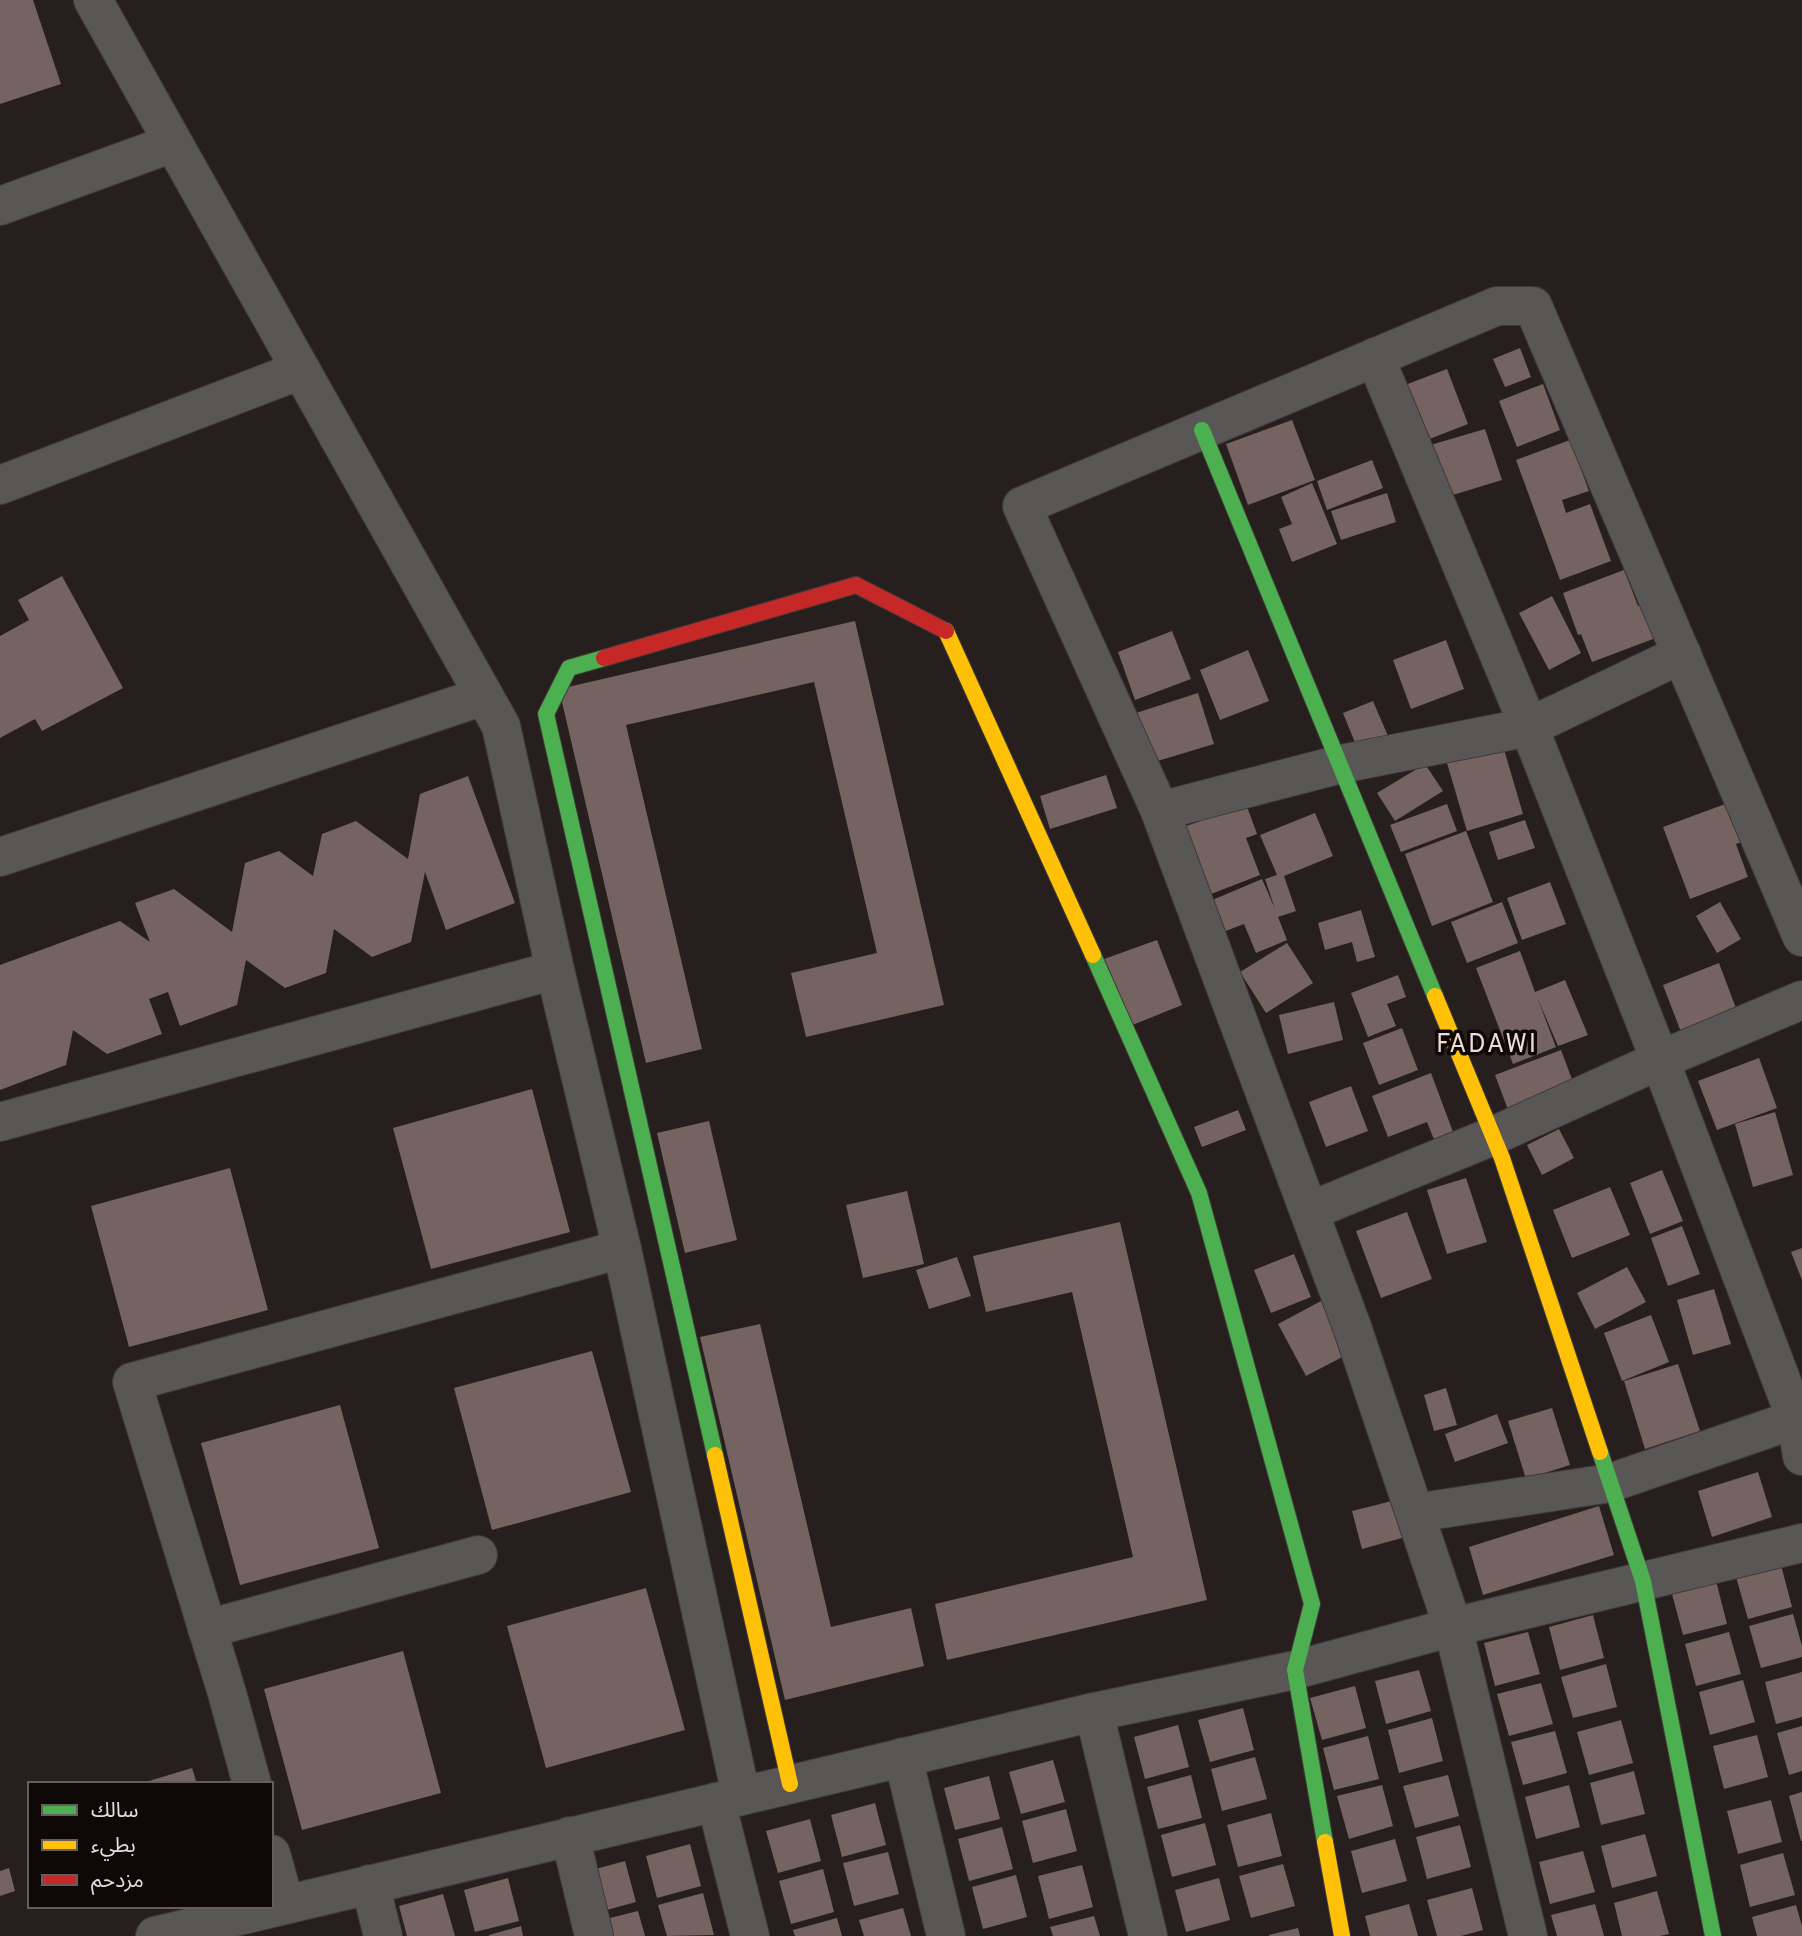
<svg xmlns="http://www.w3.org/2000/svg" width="1802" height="1936" font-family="Overpass,'Noto Sans Arabic',sans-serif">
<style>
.building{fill:#756361}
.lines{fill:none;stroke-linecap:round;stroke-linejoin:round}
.street-casing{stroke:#403a39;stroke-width:40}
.fast-casing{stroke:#403a39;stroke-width:18}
.slow-casing{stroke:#403a39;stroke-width:18}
.jam-casing{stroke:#403a39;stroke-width:18}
.street{stroke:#595656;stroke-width:38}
.fast{stroke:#4caf50;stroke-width:16}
.slow{stroke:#ffc107;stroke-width:16}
.jam{stroke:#c62828;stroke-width:16}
.labels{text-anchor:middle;stroke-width:7;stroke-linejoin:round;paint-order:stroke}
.neighbourhood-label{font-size:26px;letter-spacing:2px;fill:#eddbd8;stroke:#0e0807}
</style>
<rect width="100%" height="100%" fill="#261f1e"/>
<g class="building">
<polygon points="0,0 33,0 61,84 0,104"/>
<polygon points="1520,348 1531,377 1505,387 1493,359"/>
<polygon points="1447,369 1468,424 1427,440 1405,385"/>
<polygon points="1543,384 1560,430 1517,447 1499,401"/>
<polygon points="1292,420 1315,480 1248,505 1226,444"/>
<polygon points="1485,429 1502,480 1443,498 1427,446"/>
<polygon points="1570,440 1589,491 1562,500 1566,513 1590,504 1611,561 1560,580 1516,460"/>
<polygon points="1372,460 1383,488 1327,510 1317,481"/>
<polygon points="1312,483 1337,544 1292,562 1279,529 1292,524 1281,497"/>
<polygon points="1387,493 1396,522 1341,540 1331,511"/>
<polygon points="1624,570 1638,606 1648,602 1661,636 1592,662 1581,634 1578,635 1563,593"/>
<polygon points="62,576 123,688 42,731 35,719 0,738 0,636 29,620 18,600"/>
<polygon points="1552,596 1581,653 1549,670 1519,613"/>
<polygon points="855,621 944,1005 806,1037 791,973 877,953 814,682 626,725 702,1049 646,1063 559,689"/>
<polygon points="1172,631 1191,679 1135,700 1118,652"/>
<polygon points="1446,640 1464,689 1411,709 1393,660"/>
<polygon points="1248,650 1269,701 1220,720 1200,670"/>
<polygon points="1198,693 1214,744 1151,763 1136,713"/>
<polygon points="1373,701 1391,743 1360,755 1343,713"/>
<polygon points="1503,746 1523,814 1467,831 1447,763"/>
<polygon points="1425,764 1443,791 1395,821 1377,793"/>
<polygon points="1106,775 1117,808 1050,829 1040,796"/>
<polygon points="468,776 515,903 446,930 425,872 411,942 372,957 334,929 326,973 285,988 246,960 237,1005 180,1026 168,992 149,999 162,1034 107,1054 73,1030 66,1065 0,1090 0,965 120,921 150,942 135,903 174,889 232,932 245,863 279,851 313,876 322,834 356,821 408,859 420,794"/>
<polygon points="1736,800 1750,839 1736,844 1748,877 1690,899 1663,827"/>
<polygon points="1246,804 1257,834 1246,838 1260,875 1206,896 1181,828"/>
<polygon points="1447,804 1457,831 1401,852 1390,825"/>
<polygon points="1315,813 1333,856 1284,876 1296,911 1278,917 1287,940 1256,953 1244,924 1223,932 1210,901 1262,879 1275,909 1265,879 1277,875 1260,835"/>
<polygon points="1525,820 1535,848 1498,860 1489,832"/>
<polygon points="1466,831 1493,902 1432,926 1405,854"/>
<polygon points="1550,882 1566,924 1522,940 1507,898"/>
<polygon points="1502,902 1518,943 1467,963 1451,922"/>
<polygon points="1720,902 1741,939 1717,953 1696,916"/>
<polygon points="1361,910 1375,957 1357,962 1352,942 1325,950 1318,923"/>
<polygon points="1157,940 1182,1005 1130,1026 1104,959"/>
<polygon points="1287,943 1313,983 1266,1013 1240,972"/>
<polygon points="1520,951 1535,992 1565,980 1588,1035 1558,1046 1537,997 1556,1047 1513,1064 1476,968"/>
<polygon points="1719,963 1737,1011 1681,1032 1663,985"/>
<polygon points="1398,975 1406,997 1387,1004 1396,1026 1368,1037 1351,993"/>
<polygon points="1334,1002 1343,1040 1288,1054 1279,1015"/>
<polygon points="1402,1028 1418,1070 1379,1085 1363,1043"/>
<polygon points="1561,1050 1576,1090 1510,1115 1495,1075"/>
<polygon points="1759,1058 1777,1108 1717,1130 1698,1081"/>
<polygon points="1431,1073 1456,1140 1437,1147 1427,1122 1388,1137 1372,1096"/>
<polygon points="1351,1086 1368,1131 1326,1147 1309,1102"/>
<polygon points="532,1089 570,1232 431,1269 393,1128"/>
<polygon points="1238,1110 1246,1130 1202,1147 1194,1127"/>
<polygon points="1775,1112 1793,1175 1753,1187 1735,1124"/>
<polygon points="709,1121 737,1240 685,1253 657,1133"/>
<polygon points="1559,1129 1574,1158 1542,1175 1527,1145"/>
<polygon points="230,1168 268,1310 129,1347 91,1206"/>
<polygon points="1662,1170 1683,1221 1650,1234 1630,1183"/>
<polygon points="1466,1178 1487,1242 1447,1254 1427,1190"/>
<polygon points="1610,1187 1630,1235 1572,1258 1553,1210"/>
<polygon points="907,1191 924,1264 863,1278 846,1205"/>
<polygon points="1407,1212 1432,1279 1381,1298 1356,1231"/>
<polygon points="1120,1222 1207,1600 947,1660 935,1604 1133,1557 1072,1292 986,1312 973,1256"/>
<polygon points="1682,1226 1700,1274 1668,1286 1651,1238"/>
<polygon points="1802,1248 1802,1280 1791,1252"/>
<polygon points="1294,1254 1311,1297 1271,1313 1254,1270"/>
<polygon points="957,1257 971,1296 929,1309 916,1270"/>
<polygon points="1627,1267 1646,1302 1595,1329 1577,1293"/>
<polygon points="1714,1289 1731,1344 1693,1355 1677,1300"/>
<polygon points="1321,1301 1350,1353 1306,1376 1278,1324"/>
<polygon points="1651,1315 1669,1362 1622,1381 1604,1333"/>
<polygon points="760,1324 831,1627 911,1608 924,1666 785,1700 700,1337"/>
<polygon points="592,1351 631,1492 492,1530 454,1388"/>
<polygon points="1678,1364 1700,1431 1645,1449 1624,1381"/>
<polygon points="1446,1388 1457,1425 1434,1431 1424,1395"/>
<polygon points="340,1405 379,1548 240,1585 201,1443"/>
<polygon points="1552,1408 1570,1465 1526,1479 1508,1421"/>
<polygon points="1497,1414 1508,1443 1455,1462 1445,1434"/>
<polygon points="1758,1472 1772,1517 1712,1537 1698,1491"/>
<polygon points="1400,1499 1409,1536 1362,1549 1352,1511"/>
<polygon points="1599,1506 1614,1555 1483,1595 1469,1547"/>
<polygon points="1781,1565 1792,1607 1748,1619 1736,1577"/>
<polygon points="1716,1581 1727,1624 1683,1635 1672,1594"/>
<polygon points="646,1588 685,1730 546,1768 507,1626"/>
<polygon points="1793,1614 1802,1646 1802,1657 1761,1668 1749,1626"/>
<polygon points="1593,1615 1604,1658 1560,1670 1549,1627"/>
<polygon points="1528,1632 1540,1674 1495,1686 1484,1643"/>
<polygon points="1729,1632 1741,1674 1696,1686 1685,1644"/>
<polygon points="403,1651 441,1793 302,1830 264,1689"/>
<polygon points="1606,1664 1617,1707 1573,1718 1561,1677"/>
<polygon points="1419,1670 1431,1711 1386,1724 1375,1681"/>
<polygon points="1802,1672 1802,1717 1776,1724 1765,1682"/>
<polygon points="1743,1680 1755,1722 1710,1735 1699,1692"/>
<polygon points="1541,1683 1553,1724 1509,1736 1497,1694"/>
<polygon points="1355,1686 1366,1728 1322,1740 1310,1698"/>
<polygon points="1243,1708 1254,1750 1210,1762 1198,1720"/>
<polygon points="1432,1718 1443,1761 1399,1773 1388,1730"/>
<polygon points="1621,1720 1633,1763 1589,1775 1577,1732"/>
<polygon points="1178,1725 1189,1767 1145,1779 1134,1737"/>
<polygon points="1802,1726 1802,1771 1789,1775 1777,1733"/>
<polygon points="1555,1731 1567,1773 1523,1785 1511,1742"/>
<polygon points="1757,1735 1768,1777 1724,1789 1713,1746"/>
<polygon points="1368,1736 1379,1779 1334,1790 1323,1748"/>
<polygon points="1255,1757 1267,1799 1222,1811 1211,1769"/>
<polygon points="1053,1760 1065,1802 1021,1814 1009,1772"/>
<polygon points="192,1768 197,1784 150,1784 149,1781"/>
<polygon points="1634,1771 1645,1814 1601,1825 1590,1783"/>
<polygon points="1191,1775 1202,1818 1158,1829 1147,1787"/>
<polygon points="1448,1775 1459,1816 1415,1828 1403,1786"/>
<polygon points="989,1776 1000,1819 955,1830 944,1788"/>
<polygon points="1382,1785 1393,1826 1349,1839 1337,1796"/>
<polygon points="1569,1785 1580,1827 1536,1839 1525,1797"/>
<polygon points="1802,1792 1802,1841 1801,1841 1789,1796"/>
<polygon points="1771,1800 1782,1842 1738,1854 1727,1811"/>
<polygon points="875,1803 886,1845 842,1857 831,1815"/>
<polygon points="1066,1809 1077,1851 1033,1863 1022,1821"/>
<polygon points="1271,1813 1282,1856 1238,1867 1227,1825"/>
<polygon points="810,1819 821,1861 778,1873 766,1831"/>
<polygon points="1205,1823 1216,1865 1172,1877 1161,1835"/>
<polygon points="1460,1825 1471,1867 1427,1879 1416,1837"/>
<polygon points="1002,1827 1013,1869 969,1881 958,1839"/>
<polygon points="1645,1834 1657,1876 1612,1888 1601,1846"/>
<polygon points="1395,1839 1407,1881 1362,1893 1351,1851"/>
<polygon points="690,1844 701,1886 657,1898 646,1856"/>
<polygon points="1583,1851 1595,1892 1550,1904 1539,1862"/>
<polygon points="888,1852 899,1894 854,1906 843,1863"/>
<polygon points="1783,1853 1795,1895 1750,1907 1740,1865"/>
<polygon points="625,1861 636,1902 592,1914 581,1873"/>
<polygon points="1283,1864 1295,1906 1251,1918 1239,1876"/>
<polygon points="1082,1865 1093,1907 1049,1919 1038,1876"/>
<polygon points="9,1868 15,1891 0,1896 0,1871"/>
<polygon points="823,1869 834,1912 791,1924 779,1881"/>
<polygon points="1016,1875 1027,1917 983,1929 972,1887"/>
<polygon points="508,1878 519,1921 475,1932 464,1890"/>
<polygon points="1219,1878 1230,1920 1186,1932 1175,1890"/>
<polygon points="1472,1888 1483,1930 1461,1936 1437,1936 1427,1900"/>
<polygon points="1657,1891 1669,1934 1660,1936 1622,1936 1614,1903"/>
<polygon points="703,1893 714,1935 667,1936 658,1905"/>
<polygon points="443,1894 455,1936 407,1936 399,1906"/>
<polygon points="1409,1904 1418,1936 1370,1936 1365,1916"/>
<polygon points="1595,1904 1604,1936 1557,1936 1551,1915"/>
<polygon points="1796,1905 1802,1926 1802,1936 1757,1936 1752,1917"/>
<polygon points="903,1908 911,1936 864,1936 859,1920"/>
<polygon points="638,1911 645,1936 598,1936 594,1922"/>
<polygon points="1094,1916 1100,1936 1053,1936 1050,1927"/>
<polygon points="837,1918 842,1936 795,1936 793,1930"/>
<polygon points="521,1926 523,1936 489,1936 489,1935"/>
<polygon points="1298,1928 1300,1936 1269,1936 1269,1935"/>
</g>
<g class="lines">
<g class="street-casing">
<g id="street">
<polyline points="93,0 501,726 555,970 622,1249 741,1795"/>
<polyline points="0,206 173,143"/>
<polyline points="1375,357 1529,727 1660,1060 1796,1419 1802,1456"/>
<polyline points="0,485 301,370"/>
<polyline points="1160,811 1341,764 1529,727 1682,654"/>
<polyline points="0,857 484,696"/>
<polyline points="0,1122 555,970"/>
<polyline points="1310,1211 1493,1136 1660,1060 1802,1000"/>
<polyline points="1415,1513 1610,1483 1796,1419 1802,1414"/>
<polyline points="207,1629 478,1555"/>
<polyline points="1094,1712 1148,1936"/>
<polyline points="903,1757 946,1936"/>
<polyline points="252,1784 227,1693 132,1382 622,1249"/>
<polyline points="716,1802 750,1936"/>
<polyline points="570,1836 594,1936"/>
<polyline points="271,1854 285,1904"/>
<polyline points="370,1884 383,1936"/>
<polyline points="155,1936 1094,1712 1295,1670 1453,1627 1802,1543"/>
<polyline points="1528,1936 1453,1627 1352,1327 1160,811 1022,506 1497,306 1533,306 1802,937"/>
</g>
</g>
<g class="fast-casing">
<g id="fast">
<polyline points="1202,430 1435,996"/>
<polyline points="604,658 569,668 546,714 715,1455"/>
<polyline points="1093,955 1199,1193 1312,1604 1295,1670 1325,1842"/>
<polyline points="1600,1452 1643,1581 1713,1936"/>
</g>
</g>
<g class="slow-casing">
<g id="slow">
<polyline points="946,631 1093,955"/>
<polyline points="1435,996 1502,1158 1600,1452"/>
<polyline points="715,1455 790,1784"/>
<polyline points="1325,1842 1342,1936"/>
</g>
</g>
<g class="jam-casing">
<polyline id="jam" points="604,658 856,585 946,631"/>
</g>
<use href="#street" class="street"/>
<use href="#fast" class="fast"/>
<use href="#slow" class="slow"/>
<use href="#jam" class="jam"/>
</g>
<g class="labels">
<g class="neighbourhood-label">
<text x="1487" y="1052">FADAWI</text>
</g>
</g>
<rect x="28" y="1782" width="245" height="126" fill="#0e0807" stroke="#645d5c" stroke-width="2"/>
<rect x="42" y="1805" width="35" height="10" fill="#4caf50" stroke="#645d5c" stroke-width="2"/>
<text x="91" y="1817" font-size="21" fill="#e5dcdb">سالك</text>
<rect x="42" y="1840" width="35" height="10" fill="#ffc107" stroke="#645d5c" stroke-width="2"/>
<text x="91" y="1852" font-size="21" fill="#e5dcdb">بطيء</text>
<rect x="42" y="1875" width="35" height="10" fill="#c62828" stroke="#645d5c" stroke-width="2"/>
<text x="91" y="1887" font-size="21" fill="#e5dcdb">مزدحم</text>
</svg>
